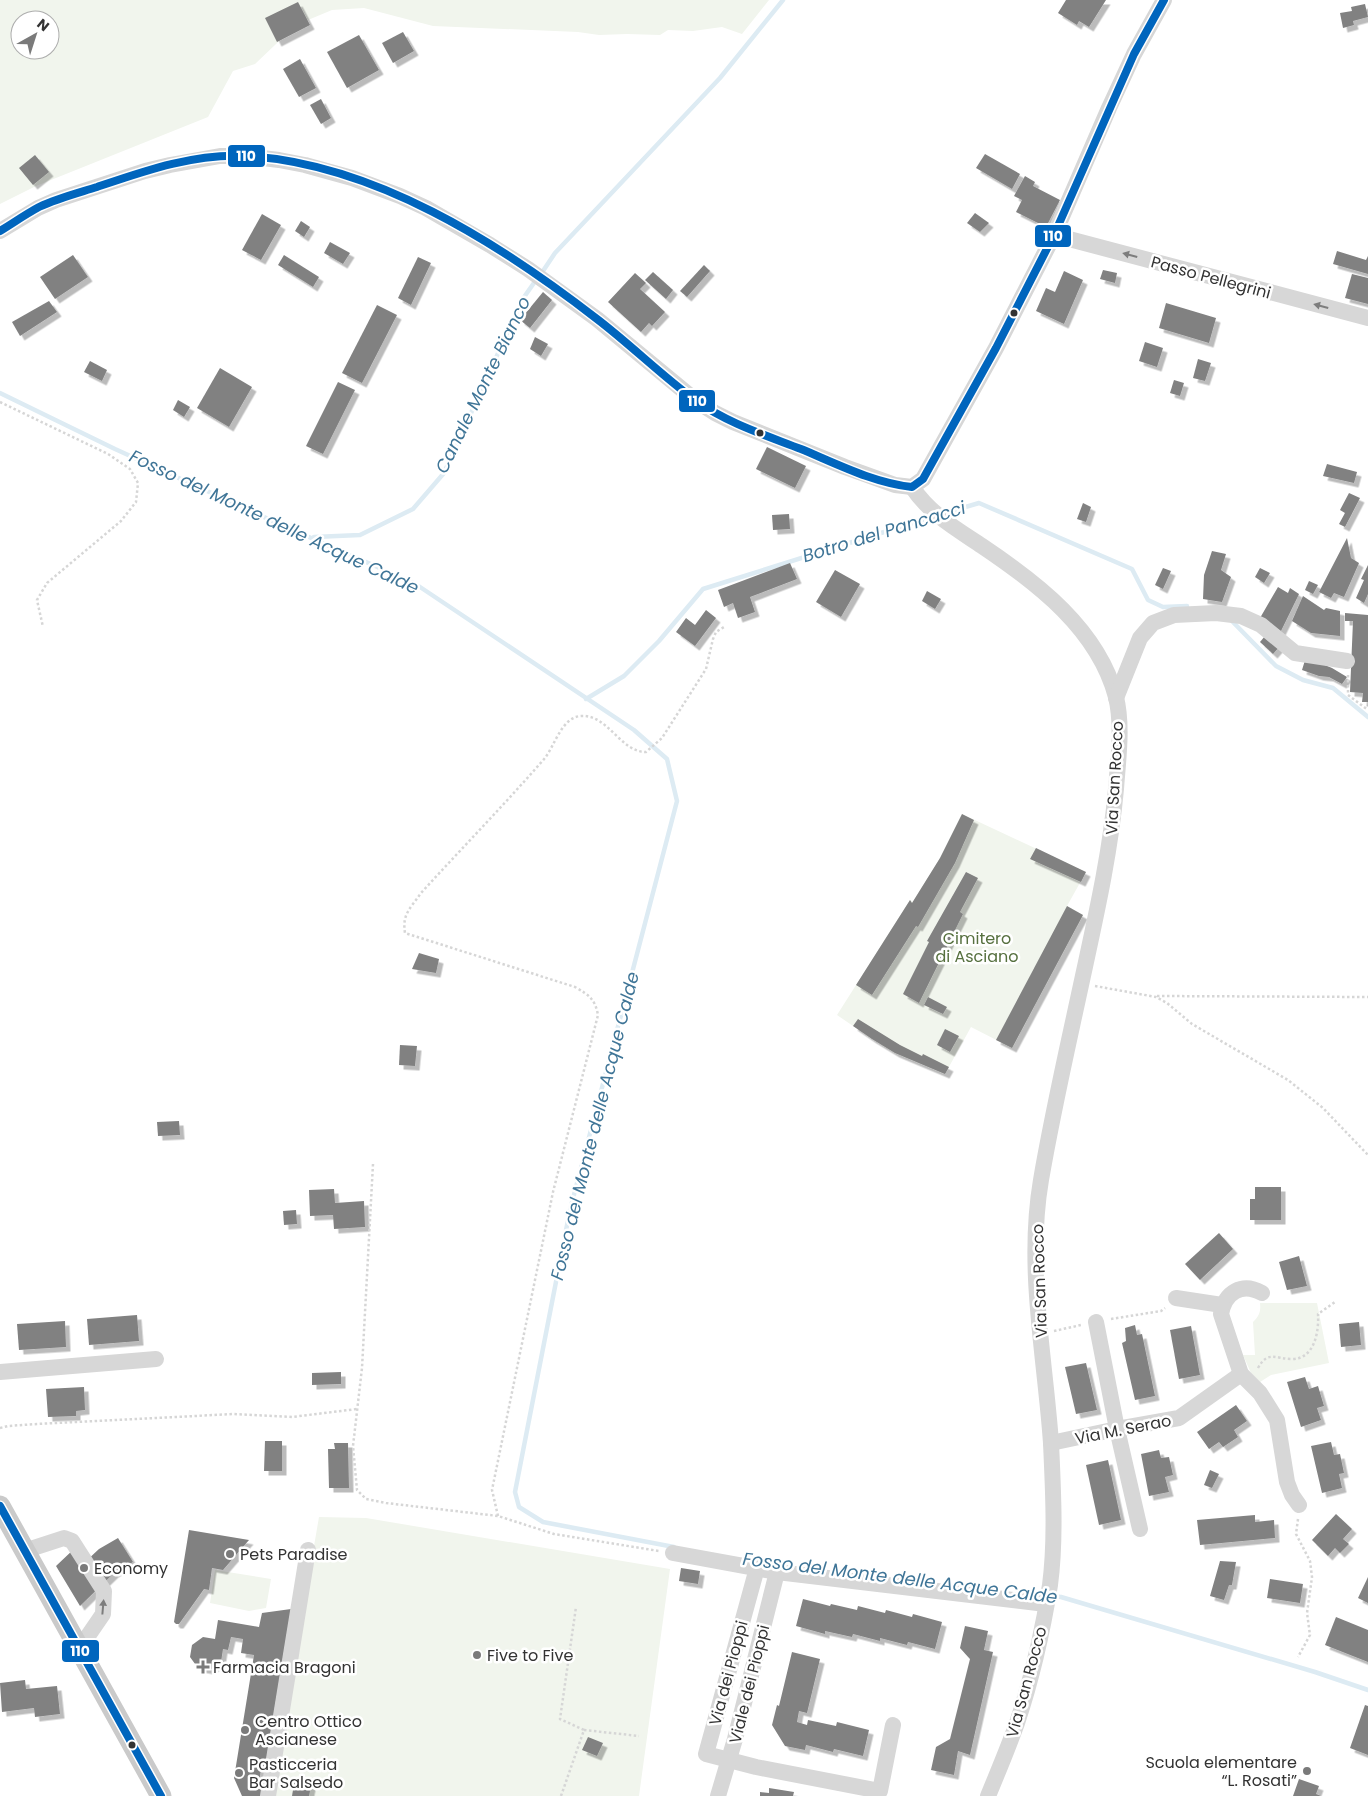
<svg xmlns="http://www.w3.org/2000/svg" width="1368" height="1796" font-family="Poppins,sans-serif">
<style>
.green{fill:#f1f5ed;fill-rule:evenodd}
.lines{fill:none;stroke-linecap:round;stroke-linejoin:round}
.stream{stroke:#ddebf3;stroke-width:4.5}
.building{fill:#818181;filter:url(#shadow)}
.path{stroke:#d6d6d6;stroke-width:2.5;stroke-dasharray:2.5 2.5;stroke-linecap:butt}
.minor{stroke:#d7d7d7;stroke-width:16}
.major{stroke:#cacaca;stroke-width:21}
.bus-1-casing{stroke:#fff;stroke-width:11}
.bus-1{stroke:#0065bd;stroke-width:8}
.oneway{fill:#7d7d7d}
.bus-dot{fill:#333;stroke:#fff;stroke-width:2}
.poi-dot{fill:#7a7a7a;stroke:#fff;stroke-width:2}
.labels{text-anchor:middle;stroke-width:5;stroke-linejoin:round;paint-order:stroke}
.street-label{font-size:16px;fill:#333;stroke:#fff}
.park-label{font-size:16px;fill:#56703f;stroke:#fff}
.poi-label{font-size:16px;fill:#333;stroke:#fff;text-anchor:start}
.water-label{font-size:18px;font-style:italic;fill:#3f7597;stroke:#fff}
.line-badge{stroke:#fff;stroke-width:2}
.badge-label{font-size:14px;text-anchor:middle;font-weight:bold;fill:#fff}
</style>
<defs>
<filter id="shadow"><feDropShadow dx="4.5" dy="4.5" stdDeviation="0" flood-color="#0004"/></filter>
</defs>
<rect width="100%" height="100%" fill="#fff"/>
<g class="green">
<path d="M 0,0 L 769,0 L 742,34 L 722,27 L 693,31 L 668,30 L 660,35 L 627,34 L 599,35 L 578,32 L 433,26 L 364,8 L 332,10 L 296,25 L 255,64 L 233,71 L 208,117 L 36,186 L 0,204 ZM 20,20 L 50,20 L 50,50 L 20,50 Z"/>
<polygon points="962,814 1086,872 1067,906 1083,915 1012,1048 971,1027 945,1074 895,1053 872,1039 837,1015 910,900 913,902 940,858"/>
<path d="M 1260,1303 L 1317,1303 L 1329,1363 L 1271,1375 L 1260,1382 L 1251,1373 L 1243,1355 L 1255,1355 L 1253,1322 C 1259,1316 1261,1312 1260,1303 Z"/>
<polygon points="319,1517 366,1518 670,1569 639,1796 271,1796"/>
<polygon points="215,1570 271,1579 266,1608 249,1611 210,1603"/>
</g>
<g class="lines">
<g class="stream">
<polyline points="541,274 555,253 720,78 783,0"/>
<polyline points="0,393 115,449 286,527 414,583 634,730 667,759 677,801 570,1210 515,1492 519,1507 543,1522 674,1547"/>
<polyline points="942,514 979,503 1132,569 1148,600 1163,607 1187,606"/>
<polyline points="314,537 360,535 413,509 444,473 522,300 536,280"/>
<polyline points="1231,620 1276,666 1303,680 1333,688 1368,717"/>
<polyline points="586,699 624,676 659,641 703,589 932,517"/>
<polyline points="1051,1596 1061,1597 1315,1672 1368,1690"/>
</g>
</g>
<g class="building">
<polygon points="1066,0 1106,0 1089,27 1079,21 1077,25 1058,13"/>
<polygon points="298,2 310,25 277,42 265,18"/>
<polygon points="1365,4 1368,17 1353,21 1354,25 1343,28 1340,13 1352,11 1351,7"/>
<polygon points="403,32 414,51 393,63 382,43"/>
<polygon points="359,35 379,70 347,88 327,52"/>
<polygon points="300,59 316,88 299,97 283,69"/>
<polygon points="321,99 331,118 321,124 310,105"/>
<polygon points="985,154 1020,174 1012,189 976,168"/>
<polygon points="35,155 49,172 33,185 19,168"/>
<polygon points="1025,176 1035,182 1033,186 1060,200 1046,227 1016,212 1022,200 1014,196"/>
<polygon points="975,213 989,223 980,232 967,223"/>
<polygon points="262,214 281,225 261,260 242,250"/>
<polygon points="301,221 310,227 304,237 295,231"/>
<polygon points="330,242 350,253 343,264 324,253"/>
<polygon points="1337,251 1366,260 1368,256 1368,274 1333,264"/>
<polygon points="73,255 88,277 55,299 40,277"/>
<polygon points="284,255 319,277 313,287 278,265"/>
<polygon points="418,257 431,263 411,305 398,298"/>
<polygon points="704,265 710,271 687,297 680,291"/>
<polygon points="1103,270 1117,273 1115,283 1100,279"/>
<polygon points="1064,271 1083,280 1064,324 1036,311 1046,288 1055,292"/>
<polygon points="653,272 673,290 666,299 645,280"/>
<polygon points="635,273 646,283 640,289 665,312 652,326 649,323 641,332 608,302"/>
<polygon points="1352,274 1368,278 1368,304 1345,298"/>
<polygon points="543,292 552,300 530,328 520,320"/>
<polygon points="49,301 57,312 20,336 12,322"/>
<polygon points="1166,303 1216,318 1209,343 1159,328"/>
<polygon points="377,305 397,315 362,383 342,373"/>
<polygon points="535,337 548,344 541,356 530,349"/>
<polygon points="1145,342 1163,348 1157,367 1139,361"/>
<polygon points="1198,359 1211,363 1205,381 1193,378"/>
<polygon points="90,361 107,370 102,381 84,372"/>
<polygon points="220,368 252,387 229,427 197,408"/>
<polygon points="1174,380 1184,383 1180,396 1170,393"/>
<polygon points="338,382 355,390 323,454 306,446"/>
<polygon points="178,400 190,407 184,417 173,410"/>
<polygon points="767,447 806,466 795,488 756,469"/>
<polygon points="1327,464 1357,472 1354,483 1323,476"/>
<polygon points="1349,493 1360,498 1345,527 1339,524 1345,513 1340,510"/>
<polygon points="1083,503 1091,507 1086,522 1077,519"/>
<polygon points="789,514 790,529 773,530 772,515"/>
<polygon points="1347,538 1351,558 1359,563 1344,597 1334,593 1331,598 1319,592"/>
<polygon points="1212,551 1226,554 1221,570 1231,577 1222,602 1203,599 1204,575"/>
<polygon points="790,563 797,579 750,597 755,612 738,618 733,603 724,607 718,590"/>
<polygon points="1368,565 1368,594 1364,603 1356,598 1364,580 1361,579"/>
<polygon points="1163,568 1171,571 1163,589 1155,585"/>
<polygon points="1260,568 1270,573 1264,583 1255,577"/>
<polygon points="835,570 860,584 841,617 816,602"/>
<polygon points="1309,581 1318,585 1313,594 1305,590"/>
<polygon points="1278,587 1288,593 1290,588 1299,594 1281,631 1260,618"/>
<polygon points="927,591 941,599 935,609 922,601"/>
<polygon points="1303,596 1324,610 1326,608 1340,611 1340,636 1311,633 1292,621"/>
<polygon points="706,610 716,618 695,646 676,632 686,618 695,625"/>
<polygon points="1345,613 1368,615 1368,702 1362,702 1363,693 1350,692 1353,621 1345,621"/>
<polygon points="1265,636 1280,646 1273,654 1260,642"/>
<polygon points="1306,657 1332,668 1347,677 1342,684 1329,677 1319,676 1302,670"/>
<polygon points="962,814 974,820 955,863 918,927 916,926 872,995 856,985 910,900 912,903 940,858"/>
<polygon points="1036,848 1086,872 1081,882 1030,859"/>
<polygon points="966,872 978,878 960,912 963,914 919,1003 903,994 929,942 927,941"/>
<polygon points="1067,906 1083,915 1012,1048 996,1040"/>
<polygon points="419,953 439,959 436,973 412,969"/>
<polygon points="928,997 947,1007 943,1014 924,1005"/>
<polygon points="858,1019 900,1045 922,1056 923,1054 949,1067 945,1074 895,1053 872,1039 853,1026"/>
<polygon points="945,1029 959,1036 950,1052 937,1045"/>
<polygon points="400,1045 417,1046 415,1066 399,1065"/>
<polygon points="179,1121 180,1135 158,1136 157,1122"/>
<polygon points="1255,1187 1281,1187 1281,1220 1250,1220 1250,1199 1255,1199"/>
<polygon points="334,1189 335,1203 364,1201 365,1227 334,1229 333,1215 310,1216 309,1190"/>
<polygon points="296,1210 297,1224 284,1225 283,1211"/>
<polygon points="1219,1233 1233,1249 1200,1280 1185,1264"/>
<polygon points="1299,1256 1307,1286 1287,1290 1279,1262"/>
<polygon points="137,1315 139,1341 89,1345 87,1319"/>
<polygon points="65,1321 66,1347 19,1350 17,1324"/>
<polygon points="1359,1322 1361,1345 1341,1347 1339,1324"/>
<polygon points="1135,1325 1137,1335 1142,1334 1155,1396 1135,1400 1122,1343 1126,1341 1125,1328"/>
<polygon points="1191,1326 1200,1375 1179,1379 1170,1330"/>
<polygon points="1086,1363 1097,1410 1076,1414 1065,1367"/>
<polygon points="341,1372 341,1384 312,1385 312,1373"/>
<polygon points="1305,1377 1309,1389 1318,1386 1324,1406 1317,1408 1321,1420 1301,1427 1287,1382"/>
<polygon points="84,1387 85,1410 76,1411 76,1416 48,1417 46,1389"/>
<polygon points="1236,1405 1247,1421 1234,1430 1238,1437 1223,1447 1219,1442 1209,1449 1197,1432"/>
<polygon points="265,1441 282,1441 282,1471 264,1471"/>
<polygon points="1331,1442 1334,1455 1340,1454 1344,1473 1339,1474 1342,1488 1322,1493 1311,1446"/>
<polygon points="334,1443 348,1443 349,1488 329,1488 328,1449 335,1449"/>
<polygon points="1159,1450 1161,1458 1169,1457 1173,1475 1165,1477 1169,1492 1149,1496 1141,1454"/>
<polygon points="1108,1460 1121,1520 1099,1525 1086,1465"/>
<polygon points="1210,1470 1219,1474 1212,1488 1204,1485"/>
<polygon points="1336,1514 1352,1529 1343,1539 1349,1544 1340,1553 1335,1548 1328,1556 1312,1540"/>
<polygon points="1255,1515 1255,1522 1274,1520 1275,1538 1200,1545 1197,1520"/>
<polygon points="189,1530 249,1540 223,1570 212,1568 209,1590 204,1589 179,1624 176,1624 174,1622"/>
<polygon points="118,1538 133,1562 114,1573 80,1606 56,1566 75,1548 84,1563 99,1549"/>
<polygon points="1220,1561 1236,1562 1232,1585 1229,1585 1224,1600 1210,1596"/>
<polygon points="681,1568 700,1571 698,1584 679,1581"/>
<polygon points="1368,1577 1368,1603 1358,1598"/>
<polygon points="1270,1579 1303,1584 1300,1603 1267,1598"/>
<polygon points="803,1599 830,1606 831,1604 857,1610 858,1606 885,1613 886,1610 912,1617 913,1614 942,1622 935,1649 908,1642 907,1645 880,1638 880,1641 853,1634 852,1637 825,1631 825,1634 796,1626"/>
<polygon points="291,1609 265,1768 261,1768 259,1785 263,1785 261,1796 242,1796 234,1778 254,1655 241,1653 243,1639 231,1637 228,1650 223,1649 221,1662 210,1670 198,1668 190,1657 192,1645 203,1637 215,1639 218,1620 259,1627 262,1613"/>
<polygon points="1336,1617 1368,1630 1368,1662 1325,1645"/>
<polygon points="965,1626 988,1631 984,1650 993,1652 970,1755 958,1751 954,1775 931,1770 936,1747 950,1739 970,1659 960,1648"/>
<polygon points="792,1652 820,1659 807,1713 799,1711 797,1722 807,1725 808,1720 836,1726 837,1722 869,1730 863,1756 834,1749 833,1752 806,1745 805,1750 785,1746 772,1725 777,1705 779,1706"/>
<polygon points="25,1680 26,1689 57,1686 60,1714 35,1717 34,1708 2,1712 0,1683"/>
<polygon points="1365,1705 1368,1706 1368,1755 1350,1748"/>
<polygon points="588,1737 603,1743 597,1756 582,1750"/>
<polygon points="295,1778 312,1781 309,1796 292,1796"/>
<polygon points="1299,1779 1319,1786 1316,1794 1321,1796 1293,1796"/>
<polygon points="769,1788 794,1792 793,1796 760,1796 760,1792 769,1793"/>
</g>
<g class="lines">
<g class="path">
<polyline points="0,402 108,454 130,469 138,483 136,502 121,521 47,583 37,600 43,627"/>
<polyline points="1348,675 1348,695 1368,710"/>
<polyline points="1095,986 1156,997 1167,1003 1192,1024 1288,1080 1323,1108 1368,1155"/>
<polyline points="1157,996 1368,997"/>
<polyline points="373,1164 362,1368 353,1446 357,1490 366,1499 386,1503 498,1516 554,1534 659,1551"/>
<polyline points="1111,1319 1161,1311 1165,1308"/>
<polyline points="1054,1331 1081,1325"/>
<path d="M 1258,1368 C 1268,1350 1276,1359 1292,1359 C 1315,1359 1319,1331 1318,1314 L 1335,1302"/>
<polyline points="0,1428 8,1426 37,1424 234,1414 292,1417 357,1409"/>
<path d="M 498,1516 L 492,1490 L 553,1192 L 598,1015 C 595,999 589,995 575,987 L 405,933 C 402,914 410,909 421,893 C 462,848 505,804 545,758 C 555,745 562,717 581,716 C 608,714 620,752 646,752 L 662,738 L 706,669 L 713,639 L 716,632 L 724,627"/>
<polyline points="1298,1519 1296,1534 1310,1561 1312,1577 1307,1613 1310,1635 1298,1657"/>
<polyline points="584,1730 639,1736"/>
<polyline points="561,1796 584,1730 560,1719 576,1607"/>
</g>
<g class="minor">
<polyline points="0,231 38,208 56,200 145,171 170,165 220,156 246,156 279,160 305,165 352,178 400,196 426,208 490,245 528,269 597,319 695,400 715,413 733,422 845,467 895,485 912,487 923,479 996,348 1054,235 1109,108 1134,54 1164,0"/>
<polyline points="1054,235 1368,318"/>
<path d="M 912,487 C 930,514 955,528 982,546 C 1037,583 1098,629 1116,697 C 1123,726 1118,760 1116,789 C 1110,856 1095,920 1081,985 C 1067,1050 1052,1115 1041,1180 C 1026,1268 1045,1356 1051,1443 C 1053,1488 1056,1540 1050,1585 C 1043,1629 1031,1681 1017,1723 C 1008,1748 998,1772 988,1796"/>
<polyline points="1116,698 1140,638 1153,623 1174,615 1216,613 1241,616 1261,625 1295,653 1347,661"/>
<path d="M 1262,1293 C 1242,1282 1225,1292 1221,1314 L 1241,1374 L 1260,1393 L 1277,1420 L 1287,1482 L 1292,1495 L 1299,1505"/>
<polyline points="1176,1298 1222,1305"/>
<polyline points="1096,1322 1117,1429 1140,1529"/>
<polyline points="0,1372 156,1359"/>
<polyline points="1051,1443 1117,1429 1179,1418 1241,1374"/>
<polyline points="24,1551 64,1538 72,1541 104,1591 103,1614 79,1649"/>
<polyline points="673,1553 777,1572 1046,1604"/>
<polyline points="757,1568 706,1754 756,1767 880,1791 893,1725"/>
<polyline points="268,1796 308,1550"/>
<polyline points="718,1796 735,1739 777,1572"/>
</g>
<polyline class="major" points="0,1506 161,1796"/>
<g class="bus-1-casing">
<g id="bus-1">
<path d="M 0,231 C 13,223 26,214 39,207 C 58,198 78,193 97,187 C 144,171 195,153 246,156 C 373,163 499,243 597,319 C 631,345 661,375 695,400 C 727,423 765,435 801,449 C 837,464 874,483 912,487 L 923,479 L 996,348 L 1054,235 L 1134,54 L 1164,0"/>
<polyline points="0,1506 161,1796"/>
</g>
</g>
<use href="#bus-1" class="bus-1"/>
</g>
<defs><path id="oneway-solid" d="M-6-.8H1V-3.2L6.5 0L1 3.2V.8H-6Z" transform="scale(1.25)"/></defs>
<g class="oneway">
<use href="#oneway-solid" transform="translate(1130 255) rotate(-165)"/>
<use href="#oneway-solid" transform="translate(1321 306) rotate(-165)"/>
<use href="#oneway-solid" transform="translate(103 1607) rotate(-85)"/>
</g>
<g class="bus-dot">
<circle cx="1014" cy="313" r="4.5"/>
<circle cx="760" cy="433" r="4.5"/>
<circle cx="132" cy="1745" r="4.5"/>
</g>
<g class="poi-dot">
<circle cx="230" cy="1554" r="5"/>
<circle cx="84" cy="1568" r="5"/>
<circle cx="477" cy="1655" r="5"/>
<path d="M200.5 1659.5h5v5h5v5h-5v5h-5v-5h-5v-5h5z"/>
<circle cx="245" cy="1730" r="5"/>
<circle cx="1307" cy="1771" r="5"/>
<circle cx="239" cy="1773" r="5"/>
</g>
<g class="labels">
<g class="street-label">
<text transform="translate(1211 277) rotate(15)" y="6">Passo Pellegrini</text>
<text transform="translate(1114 778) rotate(-87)" y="6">Via San Rocco</text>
<text transform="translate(1039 1281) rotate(-92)" y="6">Via San Rocco</text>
<text transform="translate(1123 1429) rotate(-11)" y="6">Via M. Serao</text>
<text transform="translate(728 1673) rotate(-75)" y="6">Via dei Pioppi</text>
<text transform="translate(1026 1682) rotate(-75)" y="6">Via San Rocco</text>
<text transform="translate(749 1684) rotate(-76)" y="6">Viale dei Pioppi</text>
</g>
<g class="park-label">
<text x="977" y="944">Cimitero<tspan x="977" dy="18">di Asciano</tspan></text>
</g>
<g class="poi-label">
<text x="240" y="1560">Pets Paradise</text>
<text x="94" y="1574">Economy</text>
<text x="487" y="1661">Five to Five</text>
<text x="213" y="1673">Farmacia Bragoni</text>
<text x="255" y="1727">Centro Ottico<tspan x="255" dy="18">Ascianese</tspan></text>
<text x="1297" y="1768" text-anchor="end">Scuola elementare<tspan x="1297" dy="18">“L. Rosati”</tspan></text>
<text x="249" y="1770">Pasticceria<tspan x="249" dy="18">Bar Salsedo</tspan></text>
</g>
<g class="water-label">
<text transform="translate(483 385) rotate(-64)" y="6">Canale Monte Bianco</text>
<text transform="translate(274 522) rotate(25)" y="6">Fosso del Monte delle Acque Calde</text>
<text transform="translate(884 532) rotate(-17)" y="6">Botro del Pancacci</text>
<text transform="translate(595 1126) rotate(-76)" y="6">Fosso del Monte delle Acque Calde</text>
<text transform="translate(900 1578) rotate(7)" y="6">Fosso del Monte delle Acque Calde</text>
</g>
</g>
<g class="line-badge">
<rect x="227" y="144" width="39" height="24" rx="5" fill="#0065bd"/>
<rect x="1034" y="224" width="38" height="24" rx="5" fill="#0065bd"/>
<rect x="678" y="389" width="38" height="24" rx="5" fill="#0065bd"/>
<rect x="61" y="1639" width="39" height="24" rx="5" fill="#0065bd"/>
</g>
<g class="badge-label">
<text x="246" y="161">110</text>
<text x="1053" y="241">110</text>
<text x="697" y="406">110</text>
<text x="80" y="1656">110</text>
</g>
<g transform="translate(35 35) rotate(39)"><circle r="24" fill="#ffffff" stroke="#adadad"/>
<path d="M0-4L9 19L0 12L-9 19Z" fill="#7a7a7a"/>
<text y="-8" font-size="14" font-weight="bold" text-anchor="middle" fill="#333333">N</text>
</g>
</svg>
